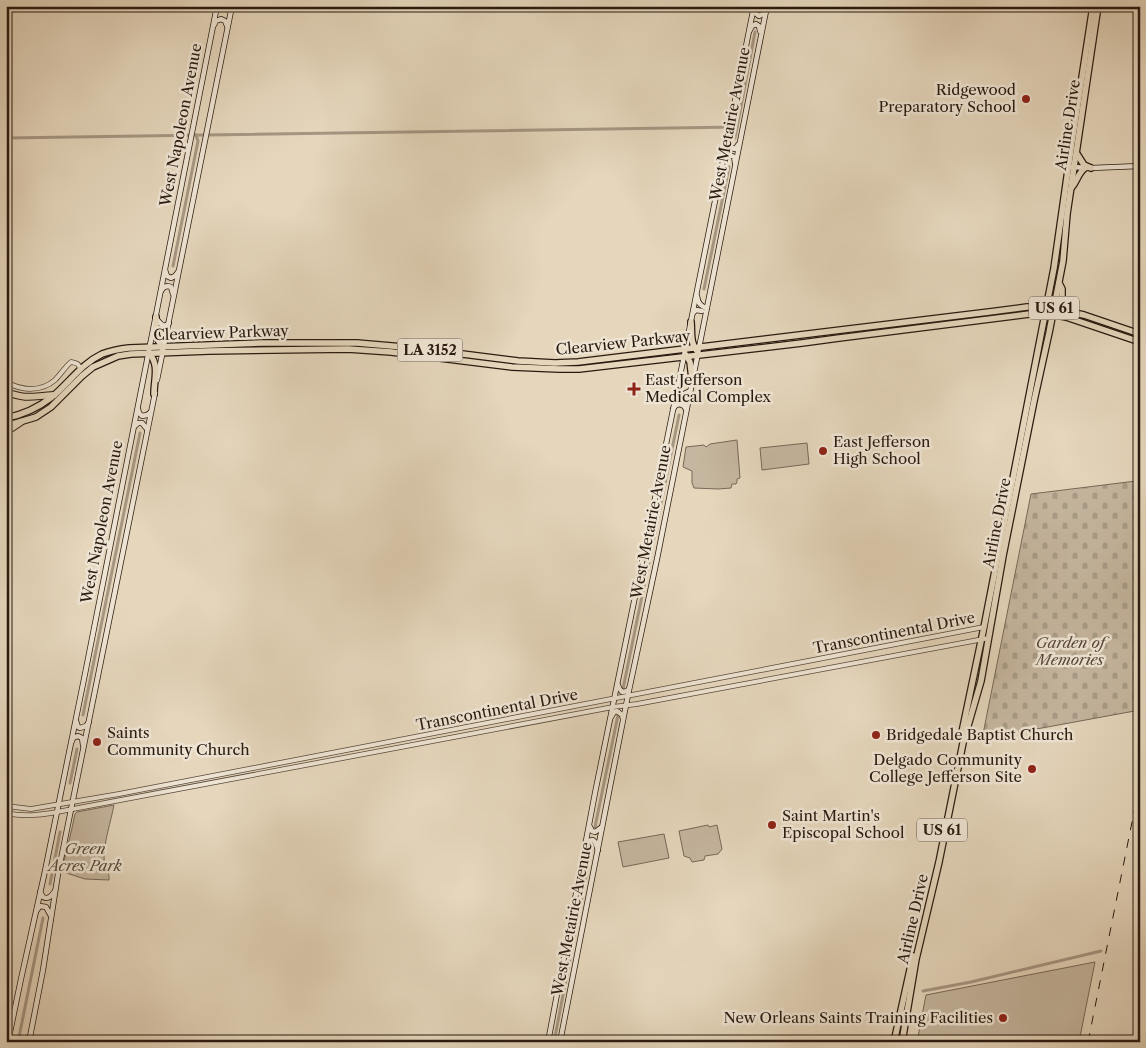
<svg xmlns="http://www.w3.org/2000/svg" width="1146" height="1048" font-family="'Libre Caslon Text',serif">
<style>
.cemetery{fill:url(#cemetery-stones);stroke:#776858}
.park{fill:#c5b69f;stroke:#776858}
.lines{fill:none;stroke-linecap:round;stroke-linejoin:round}
.canal{stroke:#a59682;stroke-width:3}
.tertiary-casing{stroke:#58493b;stroke-width:5.5}
.secondary-casing{stroke:#291a10;stroke-width:6}
.trunk-casing{stroke:#291a10;stroke-width:8}
.motorway-casing{stroke:#291a10;stroke-width:8}
.tertiary{stroke:#eee4d3;stroke-width:4}
.secondary{stroke:#eee4d3;stroke-width:4.5}
.trunk{stroke:#e5d6bc;stroke-width:5.5}
.motorway{stroke:#e5d6bc;stroke-width:6}
.rail{stroke:#291a10;stroke-width:1;stroke-dasharray:9 9;stroke-linecap:butt}
.poi-dot{fill:#8f2418;stroke:#eee4d3;stroke-width:2}
.labels{text-anchor:middle;stroke-width:5;stroke-linejoin:round;paint-order:stroke}
.shield{fill:#eee4d3;stroke:#64574a;stroke-width:1}
.shield-label{font-size:14px;font-weight:bold;fill:#291a10}
.poi-label{font-size:15px;fill:#291a10;stroke:#eee4d3;text-anchor:start}
.street-label{font-size:15px;fill:#291a10;stroke:#eee4d3}
.park-label{font-size:15px;font-style:italic;fill:#58493b;stroke:#eee4d3}
</style>
<defs>
<pattern id="cemetery-stones" width="16" height="16" patternUnits="userSpaceOnUse" patternTransform="scale(1.25)"><rect width="16" height="16" fill="#c5b69f"/><path d="M2 7V4a2 2 0 0 1 4 0v3zM10 15v-3a2 2 0 0 1 4 0v3z" fill="#a99c88"/></pattern>
</defs>
<rect width="100%" height="100%" fill="#e5d6bc"/>
<filter id="stains"><feTurbulence type="fractalNoise" baseFrequency=".004" numOctaves="4"/><feColorMatrix values="0 0 0 0 .2 0 0 0 0 .09 0 0 0 0 .02 0 0 0 .5 -.17"/></filter>
<radialGradient id="worn" r=".72"><stop offset=".6" stop-color="#630" stop-opacity="0"/><stop offset="1" stop-color="#630" stop-opacity=".3"/></radialGradient>
<polygon class="cemetery" points="1140,460 1140,710 982,739 1031,494 1136,481"/>
<g class="park">
<polygon points="737,440 740,478 737,479 737,482 736,484 732,484 731,488 718,489 694,488 692,483 692,471 683,467 686,447 704,445 706,447 710,444"/>
<polygon points="807,443 809,464 762,470 760,448"/>
<path d="M 114,805 C 111,821 104,842 104,857 C 104,866 110,872 109,880 L 85,879 L 63,872 L 62,871 C 66,852 71,834 75,814 L 77,812 Z"/>
<polygon points="708,825 709,827 717,825 722,849 718,854 705,856 704,860 692,862 690,858 684,856 679,831"/>
<polygon points="664,834 669,858 623,867 618,842"/>
<polygon points="1095,962 1079,1042 917,1042 926,995"/>
</g>
<g class="lines">
<g class="canal">
<polyline points="760,8 760,6"/>
<polyline points="6,138 737,127"/>
<polyline points="735,138 755,32"/>
<polyline points="173,266 198,141 196,135"/>
<polyline points="704,289 729,167"/>
<polyline points="623,689 679,415"/>
<polyline points="83,715 140,433"/>
<polyline points="70,783 77,749"/>
<polyline points="595,827 618,715"/>
<polyline points="50,884 60,832"/>
<polyline points="923,991 971,982 1101,951"/>
<polyline points="18,1042 43,918"/>
<polyline points="554,1042 592,844"/>
</g>
<g class="tertiary-casing">
<g id="tertiary">
<path d="M 6,382 C 22,391 41,392 55,380 C 61,374 65,367 71,362 C 76,363 79,363 80,369"/>
<polyline points="6,806 31,809 119,794 984,627"/>
<path d="M 6,813 C 24,817 40,815 57,812 L 613,707 L 637,704 L 989,638"/>
</g>
</g>
<g class="secondary-casing">
<g id="secondary">
<polyline points="753,10 755,13 759,16 765,13"/>
<polyline points="214,25 216,21 221,19 225,21 227,26"/>
<polyline points="750,30 752,26 756,24 759,26 760,31"/>
<path d="M 728,140 C 729,146 730,148 735,149 L 738,145"/>
<polyline points="725,160 726,157 730,155 734,157 735,163"/>
<polyline points="1071,167 1091,168 1140,166"/>
<polyline points="165,270 167,276 171,278 175,276 178,272"/>
<polyline points="161,291 164,287 168,286 171,287 173,294"/>
<path d="M 697,296 C 698,303 700,306 707,308"/>
<polyline points="693,313 696,310 702,311"/>
<path d="M 156,318 C 159,322 160,325 165,326 L 169,323"/>
<polyline points="157,380 232,6"/>
<polyline points="678,390 682,395 690,391"/>
<polyline points="138,409 139,413 142,416 147,415 151,412"/>
<polyline points="673,409 676,405 680,404 684,406 686,409"/>
<polyline points="135,426 138,423 142,423 147,429"/>
<polyline points="618,685 619,688 622,692 628,691 629,688"/>
<polyline points="611,717 614,712 617,711 622,715 623,719"/>
<polyline points="76,721 78,727 80,728 86,726 89,722"/>
<polyline points="72,741 73,738 78,736 82,738 83,745"/>
<polyline points="590,827 592,831 595,832 602,827"/>
<polyline points="586,844 588,841 593,840 595,842 598,850"/>
<path d="M 40,892 L 43,897 C 49,900 52,895 55,891"/>
<polyline points="37,910 40,906 46,907 51,916"/>
<polyline points="8,1042 21,979 45,871 86,669 217,6"/>
<polyline points="29,1042 43,970 58,874 155,393"/>
<polyline points="548,1042 595,793 684,356 754,6"/>
<polyline points="560,1042 628,695 657,559 767,6"/>
</g>
</g>
<g class="trunk-casing">
<g id="trunk">
<polyline points="1077,154 1084,165 1091,168"/>
<path d="M 1072,187 C 1077,181 1078,173 1085,168"/>
<polyline points="1059,283 1062,289 1062,301 1068,311"/>
<polyline points="156,317 156,335 162,348"/>
<path d="M 691,322 C 692,332 690,343 697,351"/>
<path d="M 149,353 C 160,366 154,378 154,394"/>
<polyline points="686,355 690,362 692,379"/>
<path d="M 6,418 C 22,415 39,407 52,397 C 69,383 81,364 102,354 C 110,351 120,349 129,348 L 262,343 L 357,343 L 415,348 L 518,361 L 555,363 L 578,362 L 989,312 L 1027,307 L 1046,307 L 1084,315 L 1140,334"/>
<polyline points="6,426 36,417 51,407 82,376 93,367 118,356 131,354 209,351 348,349 391,352 512,367 559,369 579,369 802,343 839,338 1037,313 1045,313 1066,317 1140,342"/>
<polyline points="962,732 984,627 1054,268 1072,142 1093,6"/>
<polyline points="894,1042 913,956"/>
<polyline points="902,1042 916,959 939,862 963,743 981,681 1003,556 1034,401 1049,333 1063,261 1067,214 1098,6"/>
</g>
</g>
<g class="motorway-casing">
<g id="motorway">
<path d="M 6,392 C 28,400 32,396 54,395"/>
<polyline points="6,432 21,422"/>
</g>
</g>
<use href="#tertiary" class="tertiary"/>
<use href="#secondary" class="secondary"/>
<use href="#trunk" class="trunk"/>
<use href="#motorway" class="motorway"/>
<polyline class="rail" points="1088,1042 1140,782"/>
</g>
<g class="poi-dot">
<circle cx="1026" cy="99" r="5"/>
<path d="M631.5 381.5h5v5h5v5h-5v5h-5v-5h-5v-5h5z"/>
<circle cx="823" cy="451" r="5"/>
<circle cx="876" cy="735" r="5"/>
<circle cx="97" cy="742" r="5"/>
<circle cx="1032" cy="769" r="5"/>
<circle cx="772" cy="825" r="5"/>
<circle cx="1003" cy="1018" r="5"/>
</g>
<g class="labels">
<g class="shield">
<rect x="1029" y="296.5" width="50" height="23" rx="4"/>
<rect x="397.5" y="338.5" width="65" height="23" rx="4"/>
<rect x="917" y="818.5" width="50" height="23" rx="4"/>
</g>
<g class="shield-label">
<text x="1054" y="313">US 61</text>
<text x="430" y="355">LA 3152</text>
<text x="942" y="835">US 61</text>
</g>
<g class="poi-label">
<text x="1016" y="95" text-anchor="end">Ridgewood<tspan x="1016" dy="17">Preparatory School</tspan></text>
<text x="645" y="385">East Jefferson<tspan x="645" dy="17">Medical Complex</tspan></text>
<text x="833" y="447">East Jefferson<tspan x="833" dy="17">High School</tspan></text>
<text x="107" y="738">Saints<tspan x="107" dy="17">Community Church</tspan></text>
<text x="886" y="740">Bridgedale Baptist Church</text>
<text x="1022" y="765" text-anchor="end">Delgado Community<tspan x="1022" dy="17">College Jefferson Site</tspan></text>
<text x="782" y="821">Saint Martin's<tspan x="782" dy="17">Episcopal School</tspan></text>
<text x="993" y="1023" text-anchor="end">New Orleans Saints Training Facilities</text>
</g>
<g class="street-label">
<text transform="translate(730 124) rotate(-79)" y="5">West Metairie Avenue</text>
<text transform="translate(181 125) rotate(-79)" y="5">West Napoleon Avenue</text>
<text transform="translate(1068 125) rotate(-81)" y="5">Airline Drive</text>
<text transform="translate(221 333) rotate(-2)" y="5">Clearview Parkway</text>
<text transform="translate(623 343) rotate(-6)" y="5">Clearview Parkway</text>
<text transform="translate(102 522) rotate(-79)" y="5">West Napoleon Avenue</text>
<text transform="translate(651 522) rotate(-79)" y="5">West Metairie Avenue</text>
<text transform="translate(997 523) rotate(-79)" y="5">Airline Drive</text>
<text transform="translate(894 633) rotate(-11)" y="5">Transcontinental Drive</text>
<text transform="translate(497 710) rotate(-11)" y="5">Transcontinental Drive</text>
<text transform="translate(572 919) rotate(-79)" y="5">West Metairie Avenue</text>
<text transform="translate(913 919) rotate(-77)" y="5">Airline Drive</text>
</g>
<g class="park-label">
<text x="1070" y="648">Garden of<tspan x="1070" dy="17">Memories</tspan></text>
<text x="85" y="854">Green<tspan x="85" dy="17">Acres Park</tspan></text>
</g>
</g>
<rect width="1146" height="1048" fill="none" stroke="#e5d6bc" stroke-width="25"/>
<rect x="8" y="8" width="1131" height="1033" fill="none" stroke="#291a10" stroke-width="2.5"/>
<rect x="12" y="12" width="1121" height="1023" fill="none" stroke="#291a10"/>
<rect width="100%" height="100%" filter="url(#stains)"/>
<rect width="100%" height="100%" fill="url(#worn)"/>
</svg>
